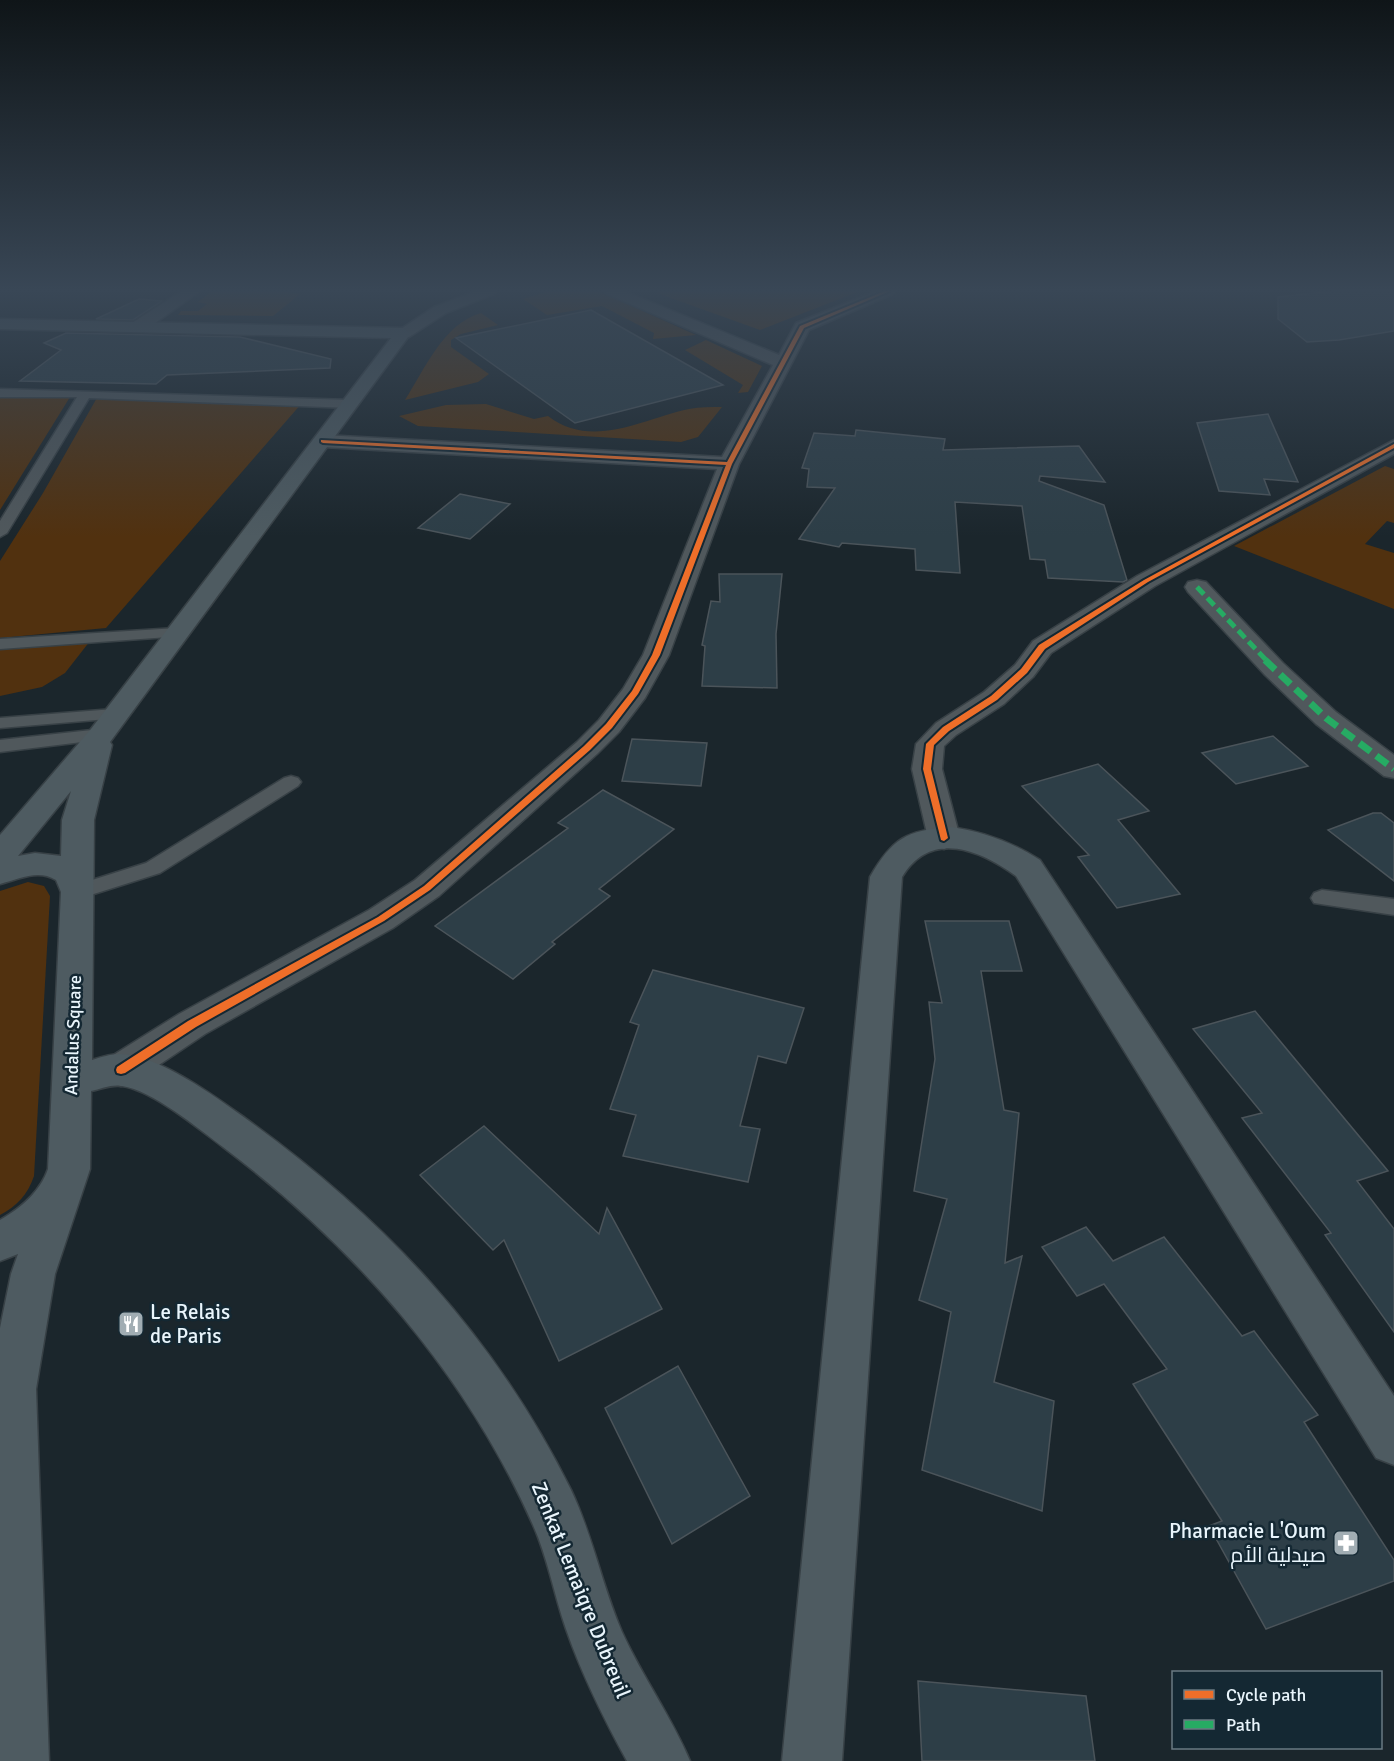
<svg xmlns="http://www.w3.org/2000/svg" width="1394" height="1761" font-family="Signika,Cairo,sans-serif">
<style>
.green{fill:#51310f}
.building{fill:#2d3e47;stroke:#4b545a;stroke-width:1.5}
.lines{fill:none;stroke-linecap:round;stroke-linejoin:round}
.service-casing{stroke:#384146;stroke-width:3}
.minor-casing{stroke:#384146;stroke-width:3}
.secondary-casing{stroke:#384146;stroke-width:3}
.service{fill:#50585c;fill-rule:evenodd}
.minor{fill:#50585c;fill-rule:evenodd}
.secondary{fill:#4e5b61;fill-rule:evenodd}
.quiet-far1{stroke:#26ab63;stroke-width:5;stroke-dasharray:10 5;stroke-linecap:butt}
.quiet{stroke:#26ab63;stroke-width:7;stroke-dasharray:14 7;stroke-linecap:butt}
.cycleway-casing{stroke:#142833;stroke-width:4}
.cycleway{fill:#ee6e29;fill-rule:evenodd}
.labels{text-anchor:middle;stroke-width:5;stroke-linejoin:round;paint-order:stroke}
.street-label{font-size:18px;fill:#e9f5fc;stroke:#142833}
.near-poi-label{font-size:21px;fill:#e9f5fc;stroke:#142833;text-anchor:start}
.near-street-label{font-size:21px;fill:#e9f5fc;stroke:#142833}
</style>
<rect width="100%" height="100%" fill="#1b262c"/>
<g class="green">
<polygon points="212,291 281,291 300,294 273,316 178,315 181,311 198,311 207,304 198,302"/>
<polygon points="548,291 598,291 696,335 653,339 654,333 602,306 547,315 523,299"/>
<polygon points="663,291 860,291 760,330 657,293"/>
<path d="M 481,313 L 498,325 L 461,334 L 451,340 L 451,347 L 489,374 L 478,382 L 405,400 C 424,370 444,323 481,313 Z"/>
<polygon points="706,340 762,366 748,392 738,393 743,385 685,350"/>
<polygon points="0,396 70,397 0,510"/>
<polygon points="98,396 302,403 106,628 0,638 0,561 43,493"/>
<path d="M 486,404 L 534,419 L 548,416 C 592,450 642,419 689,409 C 700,407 711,407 722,407 L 698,437 L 681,442 L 418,426 L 399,416 L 446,405 Z"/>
<polygon points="1385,466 1394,469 1394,523 1387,521 1365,544 1394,553 1394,609 1234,546"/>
<polygon points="90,641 65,673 42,687 0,696 0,650"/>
<path d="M 28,882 L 44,886 L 50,896 L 34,1176 C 28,1194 17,1206 0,1215 L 0,891 Z"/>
</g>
<g class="building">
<polygon points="1334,291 1394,291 1394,331 1339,340 1307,342 1278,319 1278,297"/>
<polygon points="139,299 162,301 133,320 96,319"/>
<polygon points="591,310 723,385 575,423 456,338"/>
<polygon points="66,333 240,337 331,359 330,368 167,375 156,384 20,381 61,350 44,343"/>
<polygon points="1268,414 1298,482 1264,479 1270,495 1219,491 1197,423"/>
<polygon points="856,430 945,439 943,450 1079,446 1105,482 1040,476 1039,481 1104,505 1127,580 1123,582 1048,578 1045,560 1030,559 1022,506 955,502 960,573 916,570 915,549 842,543 839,547 799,539 835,488 807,487 809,469 802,468 814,433 855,436"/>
<polygon points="460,494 510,504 470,539 418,528"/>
<polygon points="719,574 782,574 776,634 777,688 702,686 705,646 702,645 711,601 720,602"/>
<polygon points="1273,736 1308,766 1236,784 1202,753"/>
<polygon points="632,739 707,743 701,786 622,781"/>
<polygon points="1098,764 1149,811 1118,820 1180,894 1117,908 1078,857 1089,855 1022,786"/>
<polygon points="603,790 674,829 599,889 610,896 552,942 555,944 513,979 435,926 568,828 558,823"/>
<polygon points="1373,813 1381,813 1394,823 1394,881 1328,830"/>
<polygon points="925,921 1009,921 1022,971 981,971 1004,1110 1019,1113 1005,1263 1022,1256 994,1382 1054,1401 1042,1511 922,1470 951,1312 919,1300 947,1199 914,1191 935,1059 929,1002 942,1003"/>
<polygon points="653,970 804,1008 786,1063 758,1056 740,1126 760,1129 748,1182 623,1156 636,1115 610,1109 639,1025 630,1022"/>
<polygon points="1255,1011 1388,1171 1357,1181 1394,1229 1394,1332 1325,1235 1331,1233 1242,1118 1262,1113 1193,1029"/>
<polygon points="484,1126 599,1234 607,1208 662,1309 559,1361 504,1240 493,1250 420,1175"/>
<polygon points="1086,1227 1113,1261 1164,1237 1242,1336 1254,1331 1318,1415 1304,1422 1394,1560 1394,1581 1266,1629 1209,1526 1222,1521 1133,1384 1167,1369 1104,1284 1077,1296 1042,1247"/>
<polygon points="678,1366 750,1496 672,1544 605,1408"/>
<polygon points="918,1681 1086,1696 1095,1761 922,1761"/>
</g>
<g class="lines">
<g class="service-casing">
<g id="service">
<polygon points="0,389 351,400 357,404 351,408 89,398 7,533 0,537 0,521 77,397 0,397"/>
<polygon points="177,628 185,633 183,636 0,649 0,639"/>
<polygon points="114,709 120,710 123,714 120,718 0,728 0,718"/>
<polygon points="101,729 107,731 110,735 107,739 0,752 0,740"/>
<polygon points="291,776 298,778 301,782 298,786 160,873 78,899 70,897 67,892 70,887 146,863 284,778"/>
<polygon points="1322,890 1394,899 1394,915 1314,903 1311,898 1314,893"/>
</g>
</g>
<g class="minor-casing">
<g id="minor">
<polygon points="182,291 200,291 144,331 132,331 130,327 132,323"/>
<polygon points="476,291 497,291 494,294 446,313 409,337 397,337 395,333 434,307"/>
<polygon points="605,291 624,291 779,355 796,323 876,291 896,291 893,294 809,330 739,464 669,655 645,698 619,732 597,754 439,896 393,928 205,1034 135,1081 121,1086 107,1081 102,1070 107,1059 179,1014 369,910 415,880 577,742 599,720 623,689 643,655 717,469 323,447 316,445 313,441 316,437 323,435 722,457 773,365 607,294"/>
<polygon points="1394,440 1394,454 1155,586 1051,653 1033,677 1004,704 956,735 944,746 942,769 960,838 955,845 944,849 933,845 928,838 912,769 916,744 936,723 984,692 1015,665 1033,641 1137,576"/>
<polygon points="1197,580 1206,582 1283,663 1336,712 1394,755 1394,778 1384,776 1316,724 1265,675 1188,592 1185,587 1188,582"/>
</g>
</g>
<g class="secondary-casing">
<g id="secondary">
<path d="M 0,319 L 403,328 L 411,333 L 110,742 L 112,745 L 94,820 L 92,1060 C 101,1057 111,1054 120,1054 C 160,1056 213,1095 245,1118 C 384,1218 494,1335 571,1490 C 593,1536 602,1586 622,1632 C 642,1676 671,1716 690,1761 L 627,1761 C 604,1719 582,1675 566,1629 C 554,1595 548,1558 533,1525 C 466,1373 354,1246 223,1147 C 199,1129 152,1090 122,1086 C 112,1084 101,1089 91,1091 L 90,1169 L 55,1274 L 36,1389 L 49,1761 L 0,1761 L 0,1328 L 11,1274 L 18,1254 L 0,1261 L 0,1220 C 21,1208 40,1192 48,1169 L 61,892 L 56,880 C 38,869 19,879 0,884 L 0,835 L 91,729 L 391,338 L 0,329 ZM 71,791 L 62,820 L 61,856 L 35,853 L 18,856 Z"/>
<path d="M 951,827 C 984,832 1012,842 1040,860 L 1394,1396 L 1394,1465 L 1376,1458 L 1016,876 C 980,850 931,829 902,877 L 842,1761 L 782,1761 L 870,877 C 892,839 906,830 951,827 Z"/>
</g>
</g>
<use href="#service" class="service"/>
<use href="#minor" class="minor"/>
<use href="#secondary" class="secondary"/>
<polyline class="quiet-far1" points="1197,587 1267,661"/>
<polyline class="quiet" points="1265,660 1326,718 1394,769"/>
<g class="cycleway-casing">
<g id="cycleway">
<polygon points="885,291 890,291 804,328 732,464 660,655 638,694 612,728 590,750 430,890 384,921 196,1027 125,1073 121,1074 117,1073 116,1070 117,1067 188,1021 378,917 424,886 584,746 606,724 632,691 652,655 726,465 323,443 321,442 321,440 727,462 800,326"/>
<polygon points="1394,444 1394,448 1148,582 1045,649 1027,673 997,700 949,731 934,745 931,769 948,838 944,841 941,840 923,769 926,744 943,727 991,696 1021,669 1039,645 1144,580"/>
</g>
</g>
<use href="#cycleway" class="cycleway"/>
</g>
<linearGradient id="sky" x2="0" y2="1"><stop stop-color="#0f1518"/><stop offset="0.54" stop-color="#394756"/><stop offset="1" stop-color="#394756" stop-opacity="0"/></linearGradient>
<rect width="1394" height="537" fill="url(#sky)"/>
<defs>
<g id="restaurant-square" transform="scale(1.35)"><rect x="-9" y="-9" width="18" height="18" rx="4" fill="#a1adb3" stroke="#142833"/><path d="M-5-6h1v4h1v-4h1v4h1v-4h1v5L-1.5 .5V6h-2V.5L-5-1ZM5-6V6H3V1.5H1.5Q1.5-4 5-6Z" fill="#fff"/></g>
<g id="pharmacy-square" transform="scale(1.35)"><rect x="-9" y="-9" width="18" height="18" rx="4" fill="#a1adb3" stroke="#142833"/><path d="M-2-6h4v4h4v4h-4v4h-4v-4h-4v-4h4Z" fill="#fff"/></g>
</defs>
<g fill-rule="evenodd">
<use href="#restaurant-square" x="131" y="1324"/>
<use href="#pharmacy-square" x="1346" y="1543"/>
</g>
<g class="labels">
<g class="street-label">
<text transform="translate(73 1035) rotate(-88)" y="6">Andalus Square</text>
</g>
<g class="near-poi-label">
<text x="150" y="1319">Le Relais<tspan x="150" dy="24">de Paris</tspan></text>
<text x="1326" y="1538" text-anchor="end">Pharmacie L'Oum<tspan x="1326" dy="24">صيدلية الأم</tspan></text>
</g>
<g class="near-street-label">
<text transform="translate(581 1590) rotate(68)" y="7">Zenkat Lemaiqre Dubreuil</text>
</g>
</g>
<rect x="1172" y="1671" width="210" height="78" fill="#142833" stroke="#697a83" stroke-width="1.5"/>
<rect x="1184" y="1690" width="30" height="9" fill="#ee6e29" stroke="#697a83" stroke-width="1.5"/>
<text x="1226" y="1701" font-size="18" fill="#e9f5fc">Cycle path</text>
<rect x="1184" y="1720" width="30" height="9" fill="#26ab63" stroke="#697a83" stroke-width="1.5"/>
<text x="1226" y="1731" font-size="18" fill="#e9f5fc">Path</text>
</svg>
